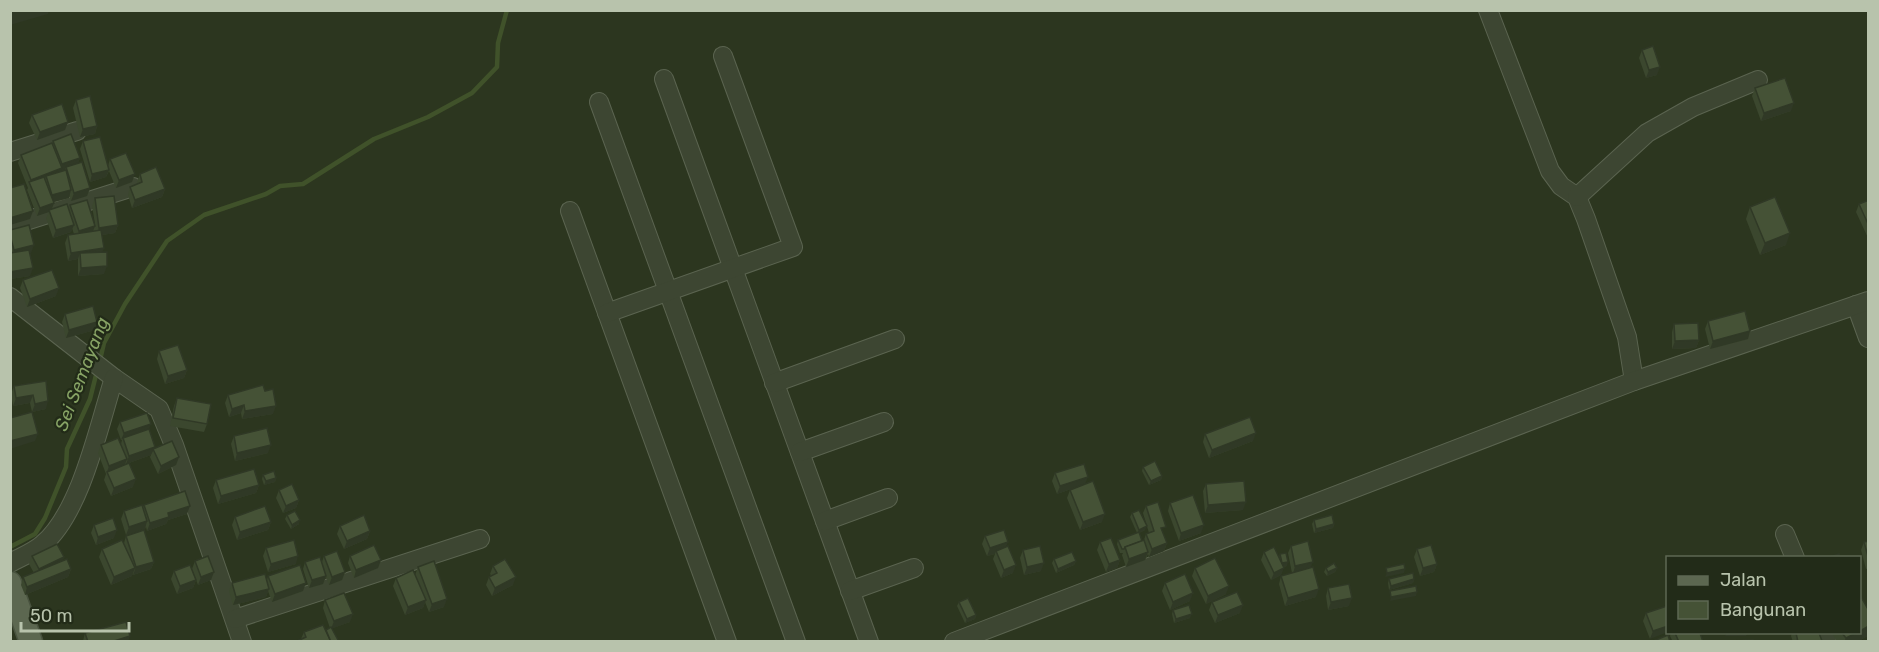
<svg xmlns="http://www.w3.org/2000/svg" width="1879" height="652" font-family="Rubik,sans-serif">
<style>
.lines{fill:none;stroke-linecap:round;stroke-linejoin:round}
.stream{stroke:#40522a;stroke-width:4.5}
.minor-casing{stroke:#5b6450;stroke-width:20}
.major-casing{stroke:#49533f;stroke-width:25}
.minor{stroke:#3d4632;stroke-width:18}
.major{stroke:#5c6750;stroke-width:22}
.wall{fill:#3b472e}
.shaded-wall{fill:#303926}
.building{fill:#455236;stroke:#303926;stroke-width:1.5}
.labels{text-anchor:middle;stroke-width:4.5;stroke-linejoin:round;paint-order:stroke}
.water-label{font-size:18px;font-style:italic;fill:#87a365;stroke:#222b18}
</style>
<rect width="100%" height="100%" fill="#2c361f"/>
<g class="lines">
<g class="stream">
<polyline points="100,360 104,343 125,304 167,241 204,215 266,194 280,186 303,184 374,139 428,117 472,93 497,67 498,43 507,10"/>
<polyline points="10,547 35,534 45,518 66,467 67,449 90,399 97,371"/>
</g>
<g class="minor-casing">
<g id="minor">
<polyline points="1488,10 1550,171 1561,186 1577,197 1586,219 1627,337 1634,381"/>
<polyline points="664,79 869,642"/>
<polyline points="599,102 796,642"/>
<polyline points="10,152 77,131"/>
<polyline points="1577,197 1647,133 1693,107 1758,80"/>
<polyline points="570,211 727,642"/>
<polyline points="10,226 133,187"/>
<polyline points="10,297 114,378 159,409 174,445 242,642"/>
<polyline points="1856,305 1868,338"/>
<polyline points="607,313 793,247 723,56"/>
<polyline points="774,383 895,339"/>
<polyline points="800,452 884,422"/>
<polyline points="825,521 888,498"/>
<polyline points="1785,534 1795,558"/>
<path d="M 10,563 C 21,557 34,552 43,544 C 81,512 99,425 114,378"/>
<polyline points="850,591 914,568"/>
<polyline points="235,619 480,539"/>
<polyline points="1824,632 1827,642"/>
<polyline points="954,642 1634,381 1868,301"/>
</g>
</g>
<g class="major-casing">
<polyline id="major" points="10,583 31,642"/>
</g>
<use href="#minor" class="minor"/>
<use href="#major" class="major"/>
</g>
<g class="wall">
<polygon points="1642,50 1657,75 1646,78 1639,58"/>
<polygon points="1755,88 1791,111 1761,121 1752,96"/>
<polygon points="76,100 97,126 95,134 80,137 73,108"/>
<polygon points="32,115 65,130 37,140 29,123"/>
<polygon points="53,141 80,158 77,164 90,188 87,196 71,201 69,195 69,198 54,202 52,209 69,209 70,205 95,224 92,206 95,198 118,225 115,233 102,235 102,252 104,274 78,276 78,259 68,261 65,243 68,235 74,234 72,228 71,232 53,238 46,218 49,212 37,216 27,190 28,188 18,163 21,155 52,144"/>
<polygon points="83,141 108,166 110,159 132,182 116,188 109,171 106,177 90,182 80,149"/>
<polygon points="140,174 165,189 162,197 132,208 128,195 130,187 138,184 137,182"/>
<polygon points="1869,200 1869,240 1856,212 1859,204"/>
<polygon points="1750,207 1786,245 1760,255 1746,219"/>
<polygon points="10,230 31,253 30,253 30,276 10,279"/>
<polygon points="23,280 56,296 27,307 20,288"/>
<polygon points="65,314 97,322 95,330 66,338 62,322"/>
<polygon points="1708,321 1750,331 1748,339 1710,349 1705,329"/>
<polygon points="1674,324 1699,340 1696,348 1672,349 1672,332"/>
<polygon points="159,351 187,370 184,378 165,384 157,359"/>
<polygon points="46,381 46,409 32,412 30,403 13,406 11,394 14,386"/>
<polygon points="228,395 273,414 242,419 241,413 229,417 225,403"/>
<polygon points="177,398 207,424 204,432 170,426 174,406"/>
<polygon points="120,422 149,429 155,447 155,449 179,457 176,465 158,474 150,457 151,455 129,463 133,487 111,496 104,480 106,474 98,453 101,445 121,444 122,440 121,440 117,429"/>
<polygon points="1205,434 1253,441 1209,458 1203,442"/>
<polygon points="234,436 268,453 235,461 231,444"/>
<polygon points="1143,467 1162,476 1161,480 1149,485 1142,471"/>
<polygon points="1055,473 1085,484 1102,522 1080,530 1067,498 1070,490 1074,488 1057,494 1052,481"/>
<polygon points="263,475 276,478 275,482 264,485 262,479"/>
<polygon points="216,480 259,485 256,493 218,504 213,488"/>
<polygon points="1206,484 1243,510 1205,513 1203,491"/>
<polygon points="279,490 299,500 296,508 283,513 276,498"/>
<polygon points="1170,503 1201,533 1179,541 1168,511"/>
<polygon points="144,505 187,514 168,520 166,524 147,531 146,527 145,529 126,535 121,519 124,511 143,507"/>
<polygon points="1146,506 1163,534 1167,543 1164,551 1149,557 1148,554 1145,560 1126,567 1122,555 1123,553 1120,553 1117,544 1118,540 1137,533 1130,517 1132,513 1145,530 1139,533 1142,541 1144,540 1146,534 1149,533 1143,513"/>
<polygon points="287,515 299,524 291,529 285,519"/>
<polygon points="235,517 271,522 268,530 237,540 232,525"/>
<polygon points="1314,520 1334,524 1333,528 1314,533 1312,524"/>
<polygon points="94,525 114,538 96,545 91,533"/>
<polygon points="340,526 370,531 367,539 344,549 337,534"/>
<polygon points="126,536 154,562 151,569 133,575 132,574 132,576 111,585 99,557 102,549 124,543"/>
<polygon points="985,536 1007,547 1013,573 1001,578 993,559 995,554 987,556 982,544"/>
<polygon points="1869,541 1869,568 1866,569 1861,550 1864,542"/>
<polygon points="1100,542 1120,560 1117,568 1106,572 1097,550"/>
<polygon points="1291,546 1311,567 1316,597 1285,606 1279,584 1281,576 1292,573 1288,553"/>
<polygon points="266,548 296,564 268,572 263,556"/>
<polygon points="1417,549 1437,564 1434,572 1420,576 1414,557"/>
<polygon points="1023,550 1041,571 1024,575 1020,558"/>
<polygon points="1264,552 1279,558 1280,554 1287,566 1283,567 1281,575 1271,580 1261,560"/>
<polygon points="32,556 64,557 62,561 71,569 68,577 25,595 21,585 23,577 34,573 29,564"/>
<polygon points="324,556 345,572 342,580 329,585 326,577 323,584 309,588 303,569 305,562 322,562"/>
<polygon points="350,556 381,560 378,568 354,578 348,563"/>
<polygon points="1054,559 1076,561 1074,565 1056,573 1052,563"/>
<polygon points="195,561 211,580 198,585 192,569"/>
<polygon points="493,566 513,585 492,596 486,585 489,577 491,575 490,574"/>
<polygon points="418,567 444,607 429,612 425,602 423,608 405,615 393,586 396,578 415,575"/>
<polygon points="1195,568 1226,594 1206,604 1192,576"/>
<polygon points="1326,568 1337,568 1335,572 1327,576 1324,572"/>
<polygon points="174,571 196,580 193,588 177,594 171,579"/>
<polygon points="268,576 303,591 272,602 268,591 266,597 233,605 229,591 232,583 267,580"/>
<polygon points="1389,579 1414,579 1413,583 1389,590 1388,583"/>
<polygon points="1165,583 1190,601 1170,610 1162,591"/>
<polygon points="1328,588 1349,606 1328,610 1326,596"/>
<polygon points="325,600 350,622 301,639 304,632 326,630 330,628 323,608"/>
<polygon points="959,602 976,615 975,619 965,623 957,606"/>
<polygon points="1212,602 1240,613 1215,623 1209,610"/>
<polygon points="1667,606 1650,639 1643,621 1646,613"/>
<polygon points="1173,610 1190,618 1174,623 1172,614"/>
<polygon points="1869,611 1869,635 1857,642 1837,642 1832,633 1860,633"/>
<polygon points="85,633 128,642 83,641"/>
<polygon points="1671,633 1700,633 1703,642 1673,642 1670,636"/>
<polygon points="1792,633 1819,633 1821,642 1793,642 1791,636"/>
</g>
<g class="shaded-wall">
<polygon points="14,10 49,10 48,14 10,25 10,12"/>
<polygon points="1660,67 1657,75 1646,78 1649,70"/>
<polygon points="1794,103 1791,111 1761,121 1764,113"/>
<polygon points="68,122 65,130 37,140 40,132"/>
<polygon points="97,126 95,134 80,137 83,129"/>
<polygon points="80,158 77,166 66,167 65,170 46,176 44,182 30,183 31,180 61,168 62,164"/>
<polygon points="109,170 106,177 90,182 92,174"/>
<polygon points="135,174 132,182 116,188 119,180"/>
<polygon points="90,188 87,196 71,201 74,193"/>
<polygon points="165,189 162,197 132,208 135,200"/>
<polygon points="71,190 69,198 49,203 52,195"/>
<polygon points="54,203 51,211 49,210 49,212 37,216 40,208"/>
<polygon points="33,211 30,219 10,225 10,218"/>
<polygon points="74,225 71,232 53,238 56,230"/>
<polygon points="118,225 115,233 96,236 99,228"/>
<polygon points="95,226 92,234 76,239 79,231"/>
<polygon points="1790,233 1786,245 1760,255 1765,243"/>
<polygon points="34,245 31,253 11,258 14,250"/>
<polygon points="104,248 101,256 80,253 78,259 68,261 71,253"/>
<polygon points="107,266 104,274 78,276 81,268"/>
<polygon points="33,268 30,276 10,279 10,272"/>
<polygon points="59,288 56,296 27,307 30,299"/>
<polygon points="97,322 95,330 66,338 69,330"/>
<polygon points="1750,331 1748,339 1710,349 1713,341"/>
<polygon points="1699,340 1696,348 1672,349 1675,341"/>
<polygon points="187,370 184,378 165,384 168,376"/>
<polygon points="33,395 30,403 13,406 16,398"/>
<polygon points="48,401 46,409 32,412 35,404"/>
<polygon points="244,405 241,413 229,417 232,409"/>
<polygon points="276,406 273,414 242,419 245,411"/>
<polygon points="151,424 148,432 123,438 121,440 124,433"/>
<polygon points="1256,433 1253,441 1209,458 1212,450"/>
<polygon points="38,434 35,441 10,449 10,441"/>
<polygon points="271,445 268,453 235,461 237,453"/>
<polygon points="155,447 151,455 126,464 129,456"/>
<polygon points="179,457 176,465 158,474 161,466"/>
<polygon points="127,459 124,467 107,472 109,466"/>
<polygon points="1162,476 1161,480 1149,485 1151,481"/>
<polygon points="1088,477 1085,484 1057,494 1060,486"/>
<polygon points="276,478 275,482 264,485 266,481"/>
<polygon points="136,479 133,487 111,496 114,488"/>
<polygon points="259,485 256,493 218,504 221,496"/>
<polygon points="299,500 296,508 283,513 286,506"/>
<polygon points="1246,502 1243,510 1205,513 1208,505"/>
<polygon points="190,506 187,514 168,520 166,524 147,531 150,523 168,513"/>
<polygon points="1105,514 1102,522 1080,530 1083,522"/>
<polygon points="300,520 299,524 291,529 292,525"/>
<polygon points="147,521 145,529 126,535 129,527"/>
<polygon points="271,522 268,530 237,540 240,532"/>
<polygon points="1334,524 1333,528 1314,533 1316,529"/>
<polygon points="1204,525 1201,533 1179,541 1181,533"/>
<polygon points="1147,526 1145,530 1137,534 1139,530"/>
<polygon points="117,530 114,538 96,545 98,537"/>
<polygon points="370,531 367,539 344,549 347,541"/>
<polygon points="1008,542 1005,550 996,551 995,554 987,556 990,548"/>
<polygon points="1167,543 1164,551 1149,557 1152,549"/>
<polygon points="1148,552 1145,560 1126,567 1129,559"/>
<polygon points="298,556 296,564 268,572 271,564"/>
<polygon points="64,557 61,565 36,577 39,569"/>
<polygon points="381,560 378,568 354,578 356,570"/>
<polygon points="1120,560 1117,568 1106,572 1109,564"/>
<polygon points="1076,561 1074,565 1056,573 1058,569"/>
<polygon points="154,562 151,569 133,575 136,567"/>
<polygon points="1288,562 1287,566 1281,567 1282,563"/>
<polygon points="1313,562 1310,569 1293,574 1295,566"/>
<polygon points="1044,563 1041,571 1024,575 1027,567"/>
<polygon points="1437,564 1434,572 1420,576 1423,568"/>
<polygon points="1016,565 1013,573 1001,578 1004,570"/>
<polygon points="135,568 132,576 111,585 114,577"/>
<polygon points="1284,568 1281,575 1271,580 1274,573"/>
<polygon points="1337,568 1335,572 1327,576 1328,572"/>
<polygon points="71,569 68,577 25,595 27,587"/>
<polygon points="1405,569 1404,573 1385,577 1387,573"/>
<polygon points="214,572 211,580 198,585 201,577"/>
<polygon points="345,572 342,580 329,585 332,577"/>
<polygon points="326,576 323,584 309,588 312,580"/>
<polygon points="516,577 513,585 492,596 495,588"/>
<polygon points="1414,579 1413,583 1389,590 1391,586"/>
<polygon points="196,580 193,588 177,594 180,586"/>
<polygon points="306,583 303,591 272,602 275,594"/>
<polygon points="1229,586 1226,594 1206,604 1208,596"/>
<polygon points="269,589 266,597 233,605 236,597"/>
<polygon points="1319,589 1316,597 1285,606 1288,598"/>
<polygon points="1417,592 1416,596 1390,601 1391,597"/>
<polygon points="1193,593 1190,601 1170,610 1173,602"/>
<polygon points="1352,598 1349,606 1328,610 1331,602"/>
<polygon points="447,599 444,607 429,612 432,604"/>
<polygon points="426,600 423,608 405,615 408,607"/>
<polygon points="1243,605 1240,613 1215,623 1218,615"/>
<polygon points="353,614 350,622 331,629 334,621"/>
<polygon points="1192,614 1190,618 1174,623 1176,619"/>
<polygon points="976,615 975,619 965,623 967,619"/>
<polygon points="1668,626 1668,632 1650,639 1653,631"/>
<polygon points="1869,626 1869,635 1857,642 1844,642 1846,638 1856,633 1860,633 1860,631"/>
<polygon points="1727,633 1748,633 1746,636 1725,636"/>
<polygon points="130,636 128,642 111,642"/>
</g>
<g class="building">
<polygon points="1653,46 1660,67 1649,70 1642,50"/>
<polygon points="1785,78 1794,103 1764,113 1755,88"/>
<polygon points="90,96 97,126 83,129 76,100"/>
<polygon points="62,104 68,122 40,132 32,115"/>
<polygon points="71,134 80,158 62,164 53,141"/>
<polygon points="100,137 109,170 92,174 83,141"/>
<polygon points="52,143 62,168 31,180 21,155"/>
<polygon points="126,153 135,174 119,180 110,159"/>
<polygon points="82,162 90,188 74,193 66,167"/>
<polygon points="156,167 165,189 135,200 130,187 142,182 140,174"/>
<polygon points="66,170 71,190 52,195 46,176"/>
<polygon points="44,177 54,203 40,208 29,182"/>
<polygon points="24,184 33,211 10,218 10,188"/>
<polygon points="114,196 118,225 99,228 95,198"/>
<polygon points="1775,197 1790,233 1765,243 1750,207"/>
<polygon points="87,200 95,226 79,231 70,205"/>
<polygon points="1869,200 1869,226 1859,204"/>
<polygon points="67,204 74,225 56,230 49,210"/>
<polygon points="29,225 34,245 14,250 10,235 10,230"/>
<polygon points="101,230 104,248 71,253 68,235"/>
<polygon points="29,250 33,268 10,272 10,253"/>
<polygon points="107,252 107,266 81,268 80,253"/>
<polygon points="52,270 59,288 30,299 23,280"/>
<polygon points="93,306 97,322 69,330 65,314"/>
<polygon points="1745,311 1750,331 1713,341 1708,321"/>
<polygon points="1698,323 1699,340 1675,341 1674,324"/>
<polygon points="178,345 187,370 168,376 159,351"/>
<polygon points="46,381 48,401 35,404 33,395 16,398 14,386"/>
<polygon points="263,385 265,391 273,389 276,406 245,411 244,405 232,409 228,395"/>
<polygon points="177,398 211,404 207,424 173,418"/>
<polygon points="32,412 38,434 10,441 10,418"/>
<polygon points="147,413 151,424 124,433 120,422"/>
<polygon points="1250,417 1256,433 1212,450 1205,434"/>
<polygon points="267,428 271,445 237,453 234,436"/>
<polygon points="149,429 155,447 129,456 123,438"/>
<polygon points="118,438 127,459 109,466 101,445"/>
<polygon points="172,441 179,457 161,466 153,449"/>
<polygon points="1155,461 1162,476 1151,481 1143,467"/>
<polygon points="129,463 136,479 114,488 107,472"/>
<polygon points="1084,464 1088,477 1060,486 1055,473"/>
<polygon points="254,469 259,485 221,496 216,480"/>
<polygon points="274,471 276,478 266,481 263,475"/>
<polygon points="1093,481 1105,514 1083,522 1070,490"/>
<polygon points="1244,481 1246,502 1208,505 1206,484"/>
<polygon points="292,484 299,500 286,506 279,490"/>
<polygon points="185,491 190,506 168,513 169,517 150,523 144,505"/>
<polygon points="1193,495 1204,525 1181,533 1170,503"/>
<polygon points="1158,502 1166,527 1161,528 1167,543 1152,549 1146,534 1154,531 1146,506"/>
<polygon points="142,505 147,521 129,527 124,511"/>
<polygon points="265,506 271,522 240,532 235,517"/>
<polygon points="1139,510 1147,526 1139,530 1132,513"/>
<polygon points="295,511 300,520 292,525 287,515"/>
<polygon points="364,515 370,531 347,541 340,526"/>
<polygon points="1332,515 1334,524 1316,529 1314,520"/>
<polygon points="113,518 117,530 98,537 94,525"/>
<polygon points="144,530 154,562 136,567 126,536"/>
<polygon points="1004,530 1008,542 990,548 985,536"/>
<polygon points="1139,532 1142,541 1125,547 1124,549 1122,549 1118,540"/>
<polygon points="1111,538 1120,560 1109,564 1100,542"/>
<polygon points="122,540 135,568 114,577 102,549"/>
<polygon points="294,540 298,556 271,564 266,548"/>
<polygon points="1144,540 1148,552 1129,559 1125,547"/>
<polygon points="1308,541 1313,562 1295,566 1291,546"/>
<polygon points="1869,541 1869,560 1864,542"/>
<polygon points="57,544 64,557 39,569 32,556"/>
<polygon points="374,545 381,560 356,570 350,556"/>
<polygon points="1431,545 1437,564 1423,568 1417,549"/>
<polygon points="1008,546 1016,565 1004,570 996,551"/>
<polygon points="1040,546 1044,563 1027,567 1023,550"/>
<polygon points="1274,547 1284,568 1274,573 1264,552"/>
<polygon points="337,551 345,572 332,577 324,556"/>
<polygon points="1072,552 1076,561 1058,569 1054,559"/>
<polygon points="1286,553 1288,562 1282,563 1280,554"/>
<polygon points="1839,554 1840,558 1827,558"/>
<polygon points="208,556 214,572 201,577 195,561"/>
<polygon points="320,557 326,576 312,580 305,562"/>
<polygon points="1215,558 1229,586 1208,596 1195,568"/>
<polygon points="67,559 71,569 27,587 23,577"/>
<polygon points="505,559 516,577 495,588 489,577 497,573 493,566"/>
<polygon points="434,561 447,599 432,604 418,567"/>
<polygon points="1334,563 1337,568 1328,572 1326,568"/>
<polygon points="1404,564 1405,569 1387,573 1386,568"/>
<polygon points="190,565 196,580 180,586 174,571"/>
<polygon points="300,565 306,583 275,594 268,576"/>
<polygon points="1313,567 1319,589 1288,598 1281,576"/>
<polygon points="413,570 426,600 408,607 396,578"/>
<polygon points="1413,573 1414,579 1391,586 1389,579"/>
<polygon points="265,574 269,589 236,597 232,583"/>
<polygon points="1185,574 1193,593 1173,602 1165,583"/>
<polygon points="1349,584 1352,598 1331,602 1328,588"/>
<polygon points="1416,586 1417,592 1391,597 1390,591"/>
<polygon points="1237,592 1243,605 1218,615 1212,602"/>
<polygon points="344,593 353,614 334,621 325,600"/>
<polygon points="1861,597 1869,611 1869,626 1860,631 1860,598"/>
<polygon points="968,598 976,615 967,619 959,602"/>
<polygon points="1189,605 1192,614 1176,619 1173,610"/>
<polygon points="1667,606 1668,626 1653,631 1646,613"/>
<polygon points="126,622 130,636 111,642 88,642 85,633"/>
<polygon points="323,625 331,642 295,642 306,637 304,632"/>
<polygon points="331,627 339,642 331,642 326,630"/>
<polygon points="1675,633 1700,633 1703,642 1679,642"/>
<polygon points="1796,633 1819,633 1822,641 1818,642 1798,642"/>
<polygon points="1842,633 1856,633 1846,638"/>
<polygon points="1668,635 1670,642 1651,642"/>
<polygon points="1753,640 1753,642 1731,642 1731,641"/>
</g>
<g class="labels">
<g class="water-label">
<text transform="translate(82 374) rotate(-69)" y="6">Sei Semayang</text>
</g>
</g>
<rect width="1879" height="652" fill="none" stroke="#b8c3ac" stroke-width="24"/>
<rect x="1666" y="556" width="195" height="78" fill="#222b18" stroke="#5e6853" stroke-width="1.5"/>
<rect x="1678" y="576" width="30" height="9" fill="#5c6750" stroke="#5e6853" stroke-width="1.5"/>
<text x="1720" y="586" font-size="18" fill="#b8c3ac">Jalan</text>
<rect x="1678" y="601" width="30" height="18" fill="#455236" stroke="#5e6853" stroke-width="1.5"/>
<text x="1720" y="616" font-size="18" fill="#b8c3ac">Bangunan</text>
<path d="M21 622v9h108v-9" fill="none" stroke="#b8c3ac" stroke-width="3"/>
<text x="30" y="622" font-size="18" fill="#b8c3ac" stroke="#222b18" stroke-width="4.5" paint-order="stroke">50 m</text>
</svg>
